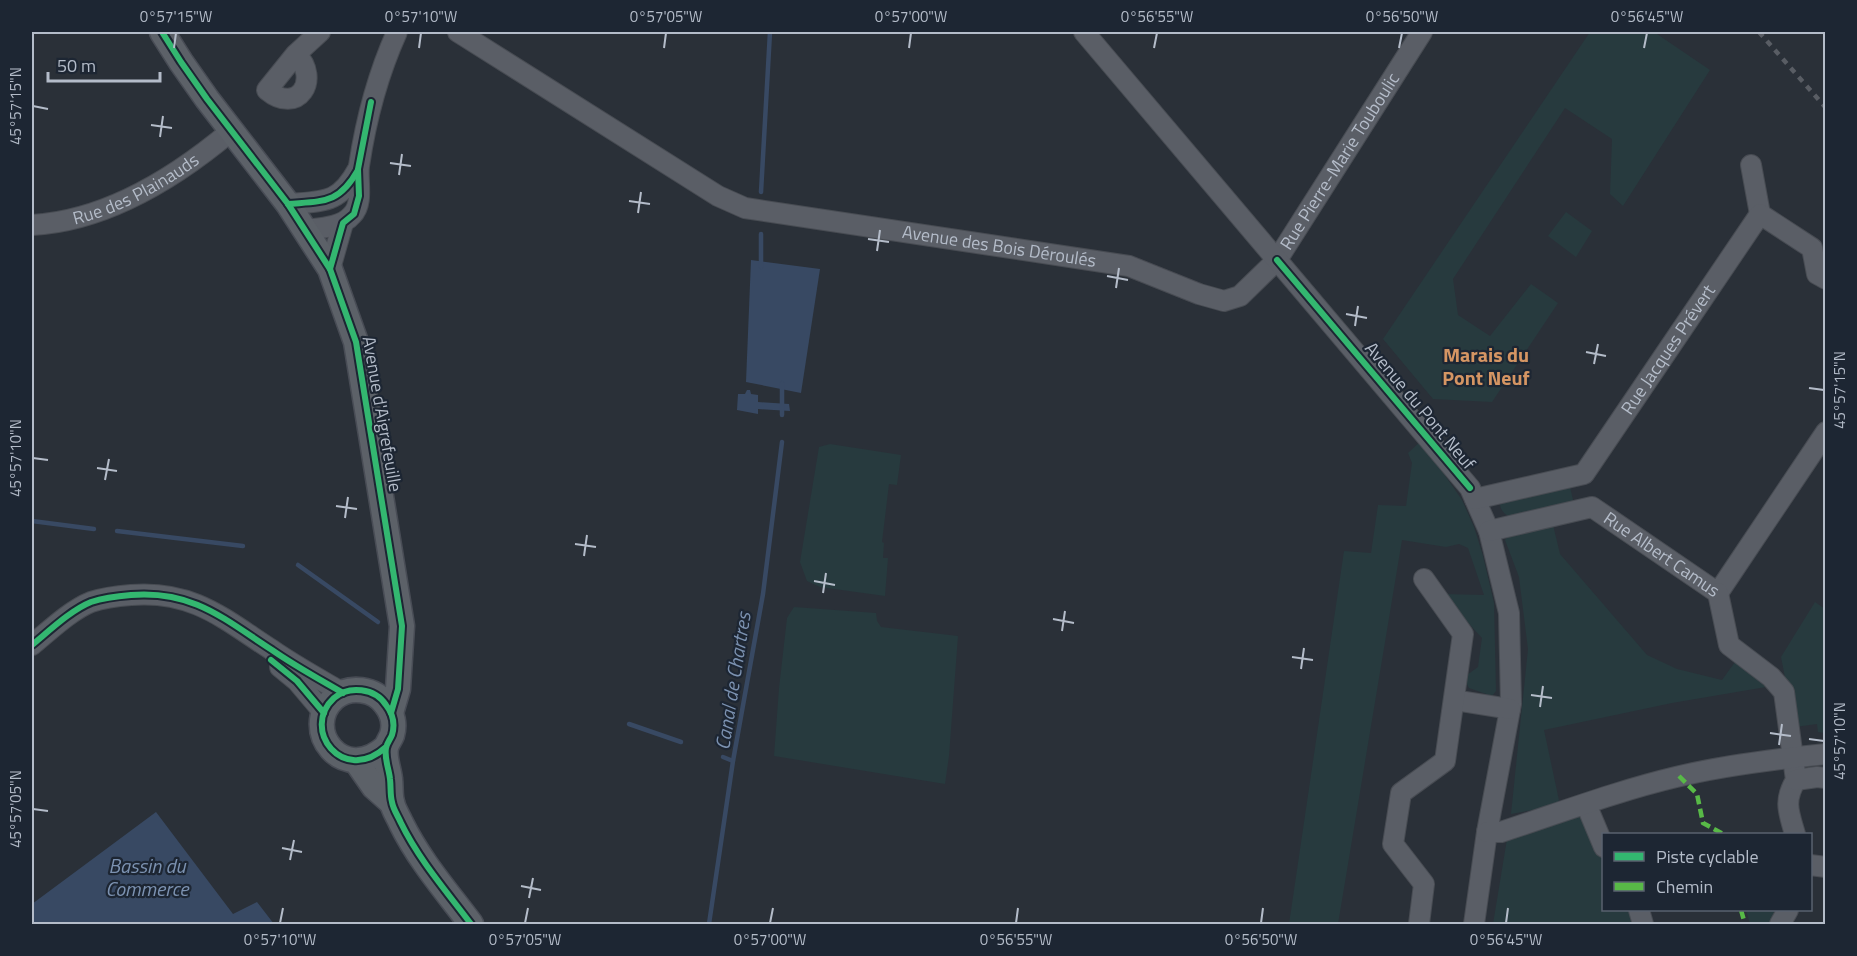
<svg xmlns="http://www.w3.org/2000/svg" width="1857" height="956" font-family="'Titillium Web',sans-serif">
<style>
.green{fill:#273a3e}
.water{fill:#384963}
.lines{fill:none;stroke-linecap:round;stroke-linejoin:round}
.stream{stroke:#384963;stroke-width:4.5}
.minor-casing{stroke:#484c53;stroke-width:22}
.major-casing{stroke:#484c55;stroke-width:27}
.minor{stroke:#5a5e66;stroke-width:20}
.major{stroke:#5c6168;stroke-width:24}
.rail{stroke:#595d64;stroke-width:4.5;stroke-dasharray:6 6;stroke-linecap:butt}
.quiet{stroke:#58b947;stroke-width:4.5;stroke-dasharray:9 4.5;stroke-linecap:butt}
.cycleway-casing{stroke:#1d2633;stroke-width:10}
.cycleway{stroke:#33b770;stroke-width:6}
.ticks{fill:none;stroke:#b4bcc9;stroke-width:2}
.labels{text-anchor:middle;stroke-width:4.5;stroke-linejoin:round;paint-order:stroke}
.street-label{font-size:18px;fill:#b4bcc9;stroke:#1d2633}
.neighbourhood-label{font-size:20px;font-weight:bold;fill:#d59563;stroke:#1d2633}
.water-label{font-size:20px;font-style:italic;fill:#7c92b1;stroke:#1d2633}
.neatline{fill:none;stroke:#b4bcc9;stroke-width:2}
.ticks-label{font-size:15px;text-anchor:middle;fill:#b4bcc9}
</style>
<rect width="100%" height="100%" fill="#2a3038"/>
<g class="green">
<polygon points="1590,32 1654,32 1710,70 1623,206 1610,194 1612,139 1565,108 1453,279 1458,315 1490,336 1531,284 1558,303 1492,402 1433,399 1383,339"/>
<polygon points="1566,212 1592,231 1576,257 1548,236"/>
<polygon points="1421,441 1462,500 1474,527 1483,556 1494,603 1496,691 1492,696 1469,688 1466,682 1467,675 1478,667 1482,638 1442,594 1484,595 1468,548 1459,544 1446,547 1402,540 1338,924 1289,924 1344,551 1371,553 1378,505 1406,506 1412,463 1408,453"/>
<polygon points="830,444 901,455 897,485 889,484 882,542 884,543 883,558 888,558 885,596 820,587 807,581 800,562 819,447"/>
<path d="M 1569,483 L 1574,504 L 1510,517 C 1504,514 1500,510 1500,503 L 1505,498 Z"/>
<polygon points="1553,525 1560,554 1647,655 1677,669 1722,680 1735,662 1756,676 1766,687 1672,703 1544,730 1560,805 1511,814 1528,649 1519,577 1505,540 1511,533"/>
<polygon points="1815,602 1825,609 1826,701 1823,705 1825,708 1825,733 1818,732 1817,724 1795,727 1781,657"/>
<polygon points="794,607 876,613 877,621 881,627 958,636 949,756 945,784 774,756 779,688 787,618"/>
<polygon points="1576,815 1585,821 1603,858 1604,910 1631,910 1636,924 1493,924 1507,839"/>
<polygon points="1746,910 1780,910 1772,924 1750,924"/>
</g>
<g class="water">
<polygon points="751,260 820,269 801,393 746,382"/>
<polygon points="747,390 750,390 751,394 758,395 758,402 789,404 790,411 758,409 758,414 737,410 738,394 745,394"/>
<polygon points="156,812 233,914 257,902 274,924 32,924 32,904"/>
</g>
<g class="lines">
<g class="stream">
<polyline points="761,192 770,32"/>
<polyline points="761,234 761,267"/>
<polyline points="782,383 782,415"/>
<polyline points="32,521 94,529"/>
<polyline points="117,531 243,546"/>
<polyline points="298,565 378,622"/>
<polyline points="629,724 681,742"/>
<polyline points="723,757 733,761"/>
<polyline points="709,924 733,761 763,594 782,442"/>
</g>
<g class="minor-casing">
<g id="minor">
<path id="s1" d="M 458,32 L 718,196 L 745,208 L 1129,266 L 1199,294 L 1224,301 L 1240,296 L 1277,260 L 1422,32"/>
<polyline points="1084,32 1470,488 1489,531 1509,613 1511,704 1487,832 1474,924"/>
<path d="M 296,54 C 321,79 298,116 267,90 L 296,54 L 320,32"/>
<polyline points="1751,165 1760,214"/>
<path d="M 288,204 C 324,201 339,204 358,169"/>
<path id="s2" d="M 32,225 C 106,221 175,178 231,131"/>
<path d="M 304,230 C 320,228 341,228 352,215 C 364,203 357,181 359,166 C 366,119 378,74 397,32"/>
<polyline points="330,269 343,223"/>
<path id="s3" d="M 1475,499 L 1584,474 L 1760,214 L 1812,248 L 1817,274 L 1826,279"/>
<path id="s4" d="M 1489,531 L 1592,507 L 1718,593 L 1826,432"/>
<path d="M 1718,593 L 1729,645 L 1771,677 L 1784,692 L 1796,780 C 1783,801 1789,813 1795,834"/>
<path d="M 32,645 C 49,631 71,610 91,602 C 103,598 118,596 131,595 C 193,590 224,619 272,650 C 295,666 319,679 343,693"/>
<polyline points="280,667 297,681 324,713"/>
<polyline points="1454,700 1510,709"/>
<polyline points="1796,780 1817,777 1826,778"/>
<polyline points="1586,804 1604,847"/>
<path d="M 1487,832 L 1501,832 C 1559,813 1617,791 1676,777 C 1725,765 1776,759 1826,754"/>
<polyline points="1810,865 1826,867"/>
<polyline points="1639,910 1643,924"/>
<polyline points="1419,924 1424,884 1393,844 1401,793 1445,761 1463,634 1424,579"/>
<polyline points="1780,924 1788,910"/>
</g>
</g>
<g class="major-casing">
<g id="major">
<polyline points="162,32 181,62 207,99 288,204 330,269 356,342 402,626 398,689 391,713"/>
<path d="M 386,747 C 343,786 300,729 334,698 C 349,685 375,688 386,705 C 393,714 395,725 392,735 C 390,740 387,743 386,748 C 384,758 389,769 390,779 C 391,787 390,795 392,802 C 393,809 398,816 401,823 C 419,860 447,892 471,924"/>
<polyline points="356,761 374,787 392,803"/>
</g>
</g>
<use href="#minor" class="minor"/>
<use href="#major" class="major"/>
<polyline class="rail" points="1759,32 1826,108"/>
<g class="quiet">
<polyline points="1679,776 1697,794 1703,823 1723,834"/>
<polyline points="1741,910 1745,924"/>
</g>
<g class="cycleway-casing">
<g id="cycleway">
<polyline points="162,32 181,62 207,99 288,204 330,269 356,342 402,626 398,689 391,713"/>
<path d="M 288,204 C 323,201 339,204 358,170"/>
<polyline points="1277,260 1470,488"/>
<polyline points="330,269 343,223 354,214 359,196 358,169 371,102"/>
<path d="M 32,645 C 49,631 71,610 91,602 C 103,598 118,596 131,595 C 193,590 224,619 272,650 C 295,666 319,679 343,693"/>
<polyline points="271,660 297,681 324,713"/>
<path d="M 386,747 C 343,786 300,729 334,698 C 349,685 375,688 386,705 C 393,714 395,725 392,735 C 390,740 387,743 386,748 C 384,758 389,769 390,779 C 391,787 390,795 392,802 C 393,809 398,816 401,823 C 419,860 447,892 471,924"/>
</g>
</g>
<use href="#cycleway" class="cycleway"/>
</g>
<path class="ticks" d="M 174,48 L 176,33M 419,48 L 421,33M 664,48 L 666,33M 909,48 L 911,33M 1154,48 L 1157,33M 1399,48 L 1402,33M 1644,48 L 1647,33M 33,106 L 48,109M 151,125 L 172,128M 160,137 L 163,116M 390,163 L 411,166M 399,175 L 402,154M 629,201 L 650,204M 638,213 L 641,192M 868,239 L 889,242M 877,251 L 880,230M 1107,276 L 1128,280M 1116,288 L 1119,268M 1346,314 L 1367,318M 1355,326 L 1358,306M 1586,352 L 1606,356M 1594,364 L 1598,344M 1809,388 L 1824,390M 33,458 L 48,460M 97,468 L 117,471M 105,480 L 109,459M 336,506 L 357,509M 345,518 L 348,497M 575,544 L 596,547M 584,556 L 587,535M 814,581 L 835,585M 823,593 L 826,573M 1053,619 L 1074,623M 1062,631 L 1065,611M 1292,657 L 1313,660M 1301,669 L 1304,648M 1531,695 L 1552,698M 1540,707 L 1543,686M 1770,733 L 1791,736M 1809,739 L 1824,741M 1779,745 L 1782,724M 33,809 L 48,811M 282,848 L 302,852M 290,860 L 294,840M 521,886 L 541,890M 529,898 L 533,878M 280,923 L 283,908M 525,923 L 528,908M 770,923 L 773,908M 1016,923 L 1018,908M 1261,923 L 1263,908M 1506,923 L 1508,908"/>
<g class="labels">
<g class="street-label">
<text dy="6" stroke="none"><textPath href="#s1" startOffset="1012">Rue Pierre-Marie Touboulic</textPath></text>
<text dy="6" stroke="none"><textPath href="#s2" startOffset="111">Rue des Plainauds</textPath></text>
<text dy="6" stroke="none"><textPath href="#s1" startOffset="594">Avenue des Bois Déroulés</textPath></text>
<text dy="6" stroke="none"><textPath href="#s3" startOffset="262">Rue Jacques Prévert</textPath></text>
<text transform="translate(1420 406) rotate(50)" y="6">Avenue du Pont Neuf</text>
<text transform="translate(382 414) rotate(80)" y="6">Avenue d'Aigrefeuille</text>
<text dy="6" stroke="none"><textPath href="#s4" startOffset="190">Rue Albert Camus</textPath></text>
</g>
<g class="neighbourhood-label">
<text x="1486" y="362">Marais du<tspan x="1486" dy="23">Pont Neuf</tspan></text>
</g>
<g class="water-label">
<text transform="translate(733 681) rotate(-81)" y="7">Canal de Chartres</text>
<text x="147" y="873">Bassin du<tspan x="147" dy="23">Commerce</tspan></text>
</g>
</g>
<rect width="1857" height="956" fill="none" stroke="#1d2633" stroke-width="66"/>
<rect x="1602" y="833" width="210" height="78" fill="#1d2633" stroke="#59626f" stroke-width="1.5"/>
<rect x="1614" y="852" width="30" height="9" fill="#33b770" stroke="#59626f" stroke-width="1.5"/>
<text x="1656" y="863" font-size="18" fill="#b4bcc9">Piste cyclable</text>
<rect x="1614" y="882" width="30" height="9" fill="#58b947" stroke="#59626f" stroke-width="1.5"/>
<text x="1656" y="893" font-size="18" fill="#b4bcc9">Chemin</text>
<path d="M48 72v9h112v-9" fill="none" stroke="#b4bcc9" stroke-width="3"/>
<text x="57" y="72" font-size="18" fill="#b4bcc9" stroke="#1d2633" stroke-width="4.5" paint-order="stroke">50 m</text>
<rect x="33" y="33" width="1791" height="890" class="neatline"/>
<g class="ticks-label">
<text x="176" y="22">0°57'15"W</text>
<text x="421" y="22">0°57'10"W</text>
<text x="666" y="22">0°57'05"W</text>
<text x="911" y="22">0°57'00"W</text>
<text x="1157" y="22">0°56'55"W</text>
<text x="1402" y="22">0°56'50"W</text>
<text x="1647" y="22">0°56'45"W</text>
<text transform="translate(16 106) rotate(-90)" y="5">45°57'15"N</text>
<text transform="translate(1840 390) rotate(-90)" y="5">45°57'15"N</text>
<text transform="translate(16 458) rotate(-90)" y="5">45°57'10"N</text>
<text transform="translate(1840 741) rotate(-90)" y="5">45°57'10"N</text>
<text transform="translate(16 809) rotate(-90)" y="5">45°57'05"N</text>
<text x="280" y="945">0°57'10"W</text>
<text x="525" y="945">0°57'05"W</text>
<text x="770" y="945">0°57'00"W</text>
<text x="1016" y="945">0°56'55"W</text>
<text x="1261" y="945">0°56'50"W</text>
<text x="1506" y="945">0°56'45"W</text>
</g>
</svg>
